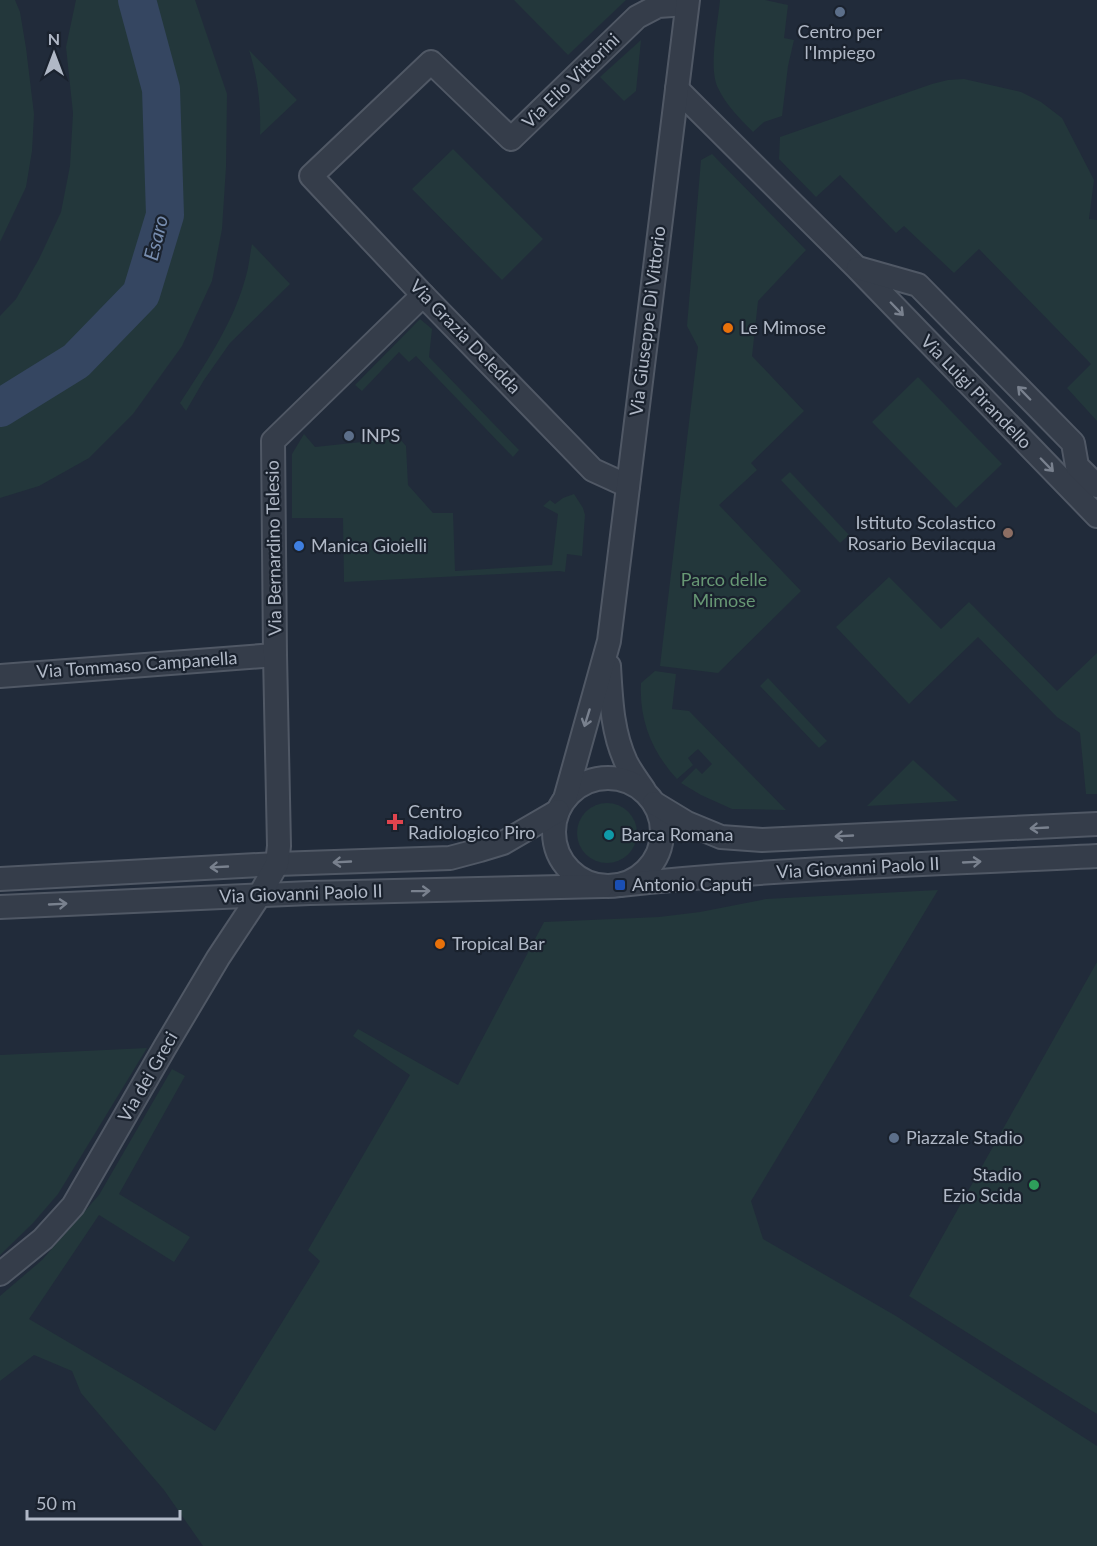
<svg xmlns="http://www.w3.org/2000/svg" width="1097" height="1546" font-family="Lato,sans-serif">
<style>
.green{fill:#23373b}
.lines{fill:none;stroke-linecap:round;stroke-linejoin:round}
.river{stroke:#354661;stroke-width:38}
.minor-casing{stroke:#505865;stroke-width:26}
.minor{stroke:#353d4a;stroke-width:22}
.oneway{stroke:#79818e}
.service-dot{fill:#5c6f8a;stroke:#1a222e;stroke-width:2}
.food-dot{fill:#e8710a;stroke:#1a222e;stroke-width:2}
.education-dot{fill:#8d6e63;stroke:#1a222e;stroke-width:2}
.shop-dot{fill:#3f7fe0;stroke:#1a222e;stroke-width:2}
.health-dot{fill:#e0444e;stroke:#1a222e;stroke-width:2}
.culture-dot{fill:#0f9aa8;stroke:#1a222e;stroke-width:2}
.transit-dot{fill:#1a4fb4;stroke:#1a222e;stroke-width:2}
.leisure-dot{fill:#2e9e5b;stroke:#1a222e;stroke-width:2}
.labels{text-anchor:middle;stroke-width:4.5;stroke-linejoin:round;paint-order:stroke}
.poi-label{font-size:18px;fill:#b0b8c6;stroke:#1a222e;text-anchor:start}
.street-label{font-size:18px;fill:#b0b8c6;stroke:#1a222e}
.park-label{font-size:18px;fill:#679774;stroke:#1a222e}
.water-label{font-size:20px;font-style:italic;fill:#778daf;stroke:#1a222e}
</style>
<rect width="100%" height="100%" fill="#212b3a"/>
<g class="green">
<polygon points="0,0 15,0 20,12 26,48 34,114 32,151 26,187 0,242"/>
<polygon points="76,0 195,0 227,94 226,167 222,229 212,281 182,346 133,414 89,458 39,486 0,498 0,316 16,299 39,259 61,212 70,166 73,113 66,47"/>
<polygon points="514,0 626,0 568,55"/>
<path d="M 720,0 L 765,0 L 788,5 L 784,38 L 794,40 L 788,66 L 782,116 L 764,122 L 753,132 C 740,119 726,105 718,88 C 708,69 718,22 720,0 Z"/>
<polygon points="641,40 636,91 624,101 600,77"/>
<path d="M 249,50 L 297,100 L 260,135 C 261,104 258,79 249,50 Z"/>
<polygon points="964,79 1021,92 1041,102 1062,118 1094,180 1089,219 1097,220 1097,421 1067,388 1091,364 979,249 954,273 904,226 896,233 840,175 816,197 779,159 780,137 932,84 948,80"/>
<polygon points="453,149 543,239 502,280 412,189"/>
<polygon points="712,154 806,250 758,301 752,356 804,411 751,463 757,470 719,505 801,591 718,673 660,666 698,347 687,326 701,160"/>
<path d="M 252,244 L 290,284 L 230,343 L 204,380 L 186,411 L 180,403 C 206,363 234,322 246,276 C 249,266 250,254 252,244 Z"/>
<polygon points="420,319 432,329 429,357 519,450 513,457 416,356 409,362 399,352 362,391 355,385"/>
<polygon points="918,377 1002,464 956,508 872,422"/>
<polygon points="304,434 315,447 399,438 406,446 408,485 433,513 453,513 455,571 552,565 558,514 543,506 550,500 555,504 563,498 574,494 583,508 585,515 582,556 567,554 565,572 559,571 344,582 343,518 292,518 292,454"/>
<polygon points="790,472 849,535 840,543 781,480"/>
<polygon points="889,577 941,629 969,602 1057,691 1097,653 1097,794 1086,794 1080,733 1057,717 978,637 909,704 836,627"/>
<path d="M 655,671 L 676,674 L 672,709 L 689,711 L 786,810 L 732,809 L 701,795 L 681,783 L 696,768 L 702,774 L 712,764 L 698,749 L 688,758 L 693,765 L 677,779 C 652,752 639,720 641,683 Z"/>
<polygon points="768,678 827,741 819,748 760,686"/>
<polygon points="913,760 958,801 867,806"/>
<circle cx="607" cy="833" r="30"/>
<polygon points="938,890 751,1201 763,1239 896,1316 1097,1446 1097,1546 203,1546 164,1490 81,1393 72,1371 34,1355 0,1381 0,1296 42,1260 99,1195 172,1069 185,1076 119,1194 190,1237 174,1262 99,1215 29,1319 141,1385 215,1431 320,1261 308,1250 410,1075 353,1036 358,1029 458,1085 544,922 659,917 700,912 766,899"/>
<polygon points="1097,962 1097,1414 909,1296"/>
<polygon points="147,1048 58,1194 33,1223 0,1255 0,1055"/>
</g>
<g class="lines">
<polyline class="river" points="0,408 76,361 141,294 165,215 161,89 137,0"/>
<g class="minor-casing">
<g id="minor">
<polyline points="677,89 856,267 1097,516"/>
<polyline points="858,268 918,285 1073,443 1077,466 1097,486"/>
<polyline points="628,486 593,470 423,295 311,176 431,62 511,139 637,17 658,6 687,4"/>
<path d="M 609,666 C 611,699 612,732 626,762 C 631,772 638,781 644,790"/>
<polyline points="0,676 275,655"/>
<circle cx="608" cy="832" r="54"/>
<polyline points="565,799 609,641 688,0"/>
<polyline points="654,803 687,823 721,837 762,840 1097,824"/>
<polyline points="0,879 277,864 450,858 480,850 503,843 558,811"/>
<path d="M 620,885 C 778,868 938,864 1097,856"/>
<polyline points="0,907 310,893 603,886"/>
<polyline points="0,1274 43,1239 73,1206 165,1047 218,958 259,896 277,864 279,846 275,655 273,441 423,295"/>
</g>
</g>
<use href="#minor" class="minor"/>
</g>
<defs><path id="oneway-shaft" d="M-6 0H5M1.5-3L5.5 0L1.5 3" fill="none" stroke-width="1.6" stroke-linecap="round" stroke-linejoin="round" transform="scale(1.5)"/></defs>
<g class="oneway">
<use href="#oneway-shaft" transform="translate(897 309) rotate(46)"/>
<use href="#oneway-shaft" transform="translate(1024 393) rotate(-134)"/>
<use href="#oneway-shaft" transform="translate(1047 465) rotate(46)"/>
<use href="#oneway-shaft" transform="translate(587 718) rotate(107)"/>
<use href="#oneway-shaft" transform="translate(1039 828) rotate(177)"/>
<use href="#oneway-shaft" transform="translate(844 836) rotate(177)"/>
<use href="#oneway-shaft" transform="translate(342 862) rotate(177)"/>
<use href="#oneway-shaft" transform="translate(972 862) rotate(-3)"/>
<use href="#oneway-shaft" transform="translate(219 867) rotate(177)"/>
<use href="#oneway-shaft" transform="translate(421 891) rotate(-1)"/>
<use href="#oneway-shaft" transform="translate(58 904) rotate(-3)"/>
</g>
<g class="service-dot">
<circle cx="840" cy="12" r="6"/>
<circle cx="349" cy="436" r="6"/>
<circle cx="894" cy="1138" r="6"/>
</g>
<g class="food-dot">
<circle cx="728" cy="328" r="6"/>
<circle cx="440" cy="944" r="6"/>
</g>
<circle class="education-dot" cx="1008" cy="533" r="6"/>
<circle class="shop-dot" cx="299" cy="546" r="6"/>
<path class="health-dot" d="M392 813h6v6h6v6h-6v6h-6v-6h-6v-6h6z"/>
<circle class="culture-dot" cx="609" cy="835" r="6"/>
<rect class="transit-dot" x="614" y="879" width="12" height="12" rx="3"/>
<circle class="leisure-dot" cx="1034" cy="1185" r="6"/>
<g class="labels">
<g class="poi-label">
<text x="840" y="38" text-anchor="middle">Centro per<tspan x="840" dy="21">l'Impiego</tspan></text>
<text x="740" y="334">Le Mimose</text>
<text x="361" y="442">INPS</text>
<text x="996" y="529" text-anchor="end">Istituto Scolastico<tspan x="996" dy="21">Rosario Bevilacqua</tspan></text>
<text x="311" y="552">Manica Gioielli</text>
<text x="408" y="818">Centro<tspan x="408" dy="21">Radiologico Piro</tspan></text>
<text x="621" y="841">Barca Romana</text>
<text x="632" y="891">Antonio Caputi</text>
<text x="452" y="950">Tropical Bar</text>
<text x="906" y="1144">Piazzale Stadio</text>
<text x="1022" y="1181" text-anchor="end">Stadio<tspan x="1022" dy="21">Ezio Scida</tspan></text>
</g>
<g class="street-label">
<text transform="translate(571 81) rotate(-44)" y="6">Via Elio Vittorini</text>
<text transform="translate(648 321) rotate(-83)" y="6">Via Giuseppe Di Vittorio</text>
<text transform="translate(465 337) rotate(46)" y="6">Via Grazia Deledda</text>
<text transform="translate(976 392) rotate(46)" y="6">Via Luigi Pirandello</text>
<text transform="translate(274 548) rotate(-91)" y="6">Via Bernardino Telesio</text>
<text transform="translate(137 665) rotate(-4)" y="6">Via Tommaso Campanella</text>
<text transform="translate(858 868) rotate(-3)" y="6">Via Giovanni Paolo II</text>
<text transform="translate(301 894) rotate(-2)" y="6">Via Giovanni Paolo II</text>
<text transform="translate(148 1077) rotate(-60)" y="6">Via dei Greci</text>
</g>
<g class="park-label">
<text x="724" y="586">Parco delle<tspan x="724" dy="21">Mimose</tspan></text>
</g>
<g class="water-label">
<text transform="translate(156 238) rotate(-76)" y="7">Esaro</text>
</g>
</g>
<g transform="translate(54 54)" stroke="#1a222e" stroke-width="4.5" paint-order="stroke">
<path d="M0-4.5L10 22L0 15L-10 22Z" fill="#b0b8c6"/>
<text y="-9" font-size="16" font-weight="bold" text-anchor="middle" fill="#b0b8c6">N</text>
</g>
<path d="M27 1510v9h153v-9" fill="none" stroke="#b0b8c6" stroke-width="3"/>
<text x="36" y="1510" font-size="18" fill="#b0b8c6" stroke="#1a222e" stroke-width="4.5" paint-order="stroke">50 m</text>
</svg>
